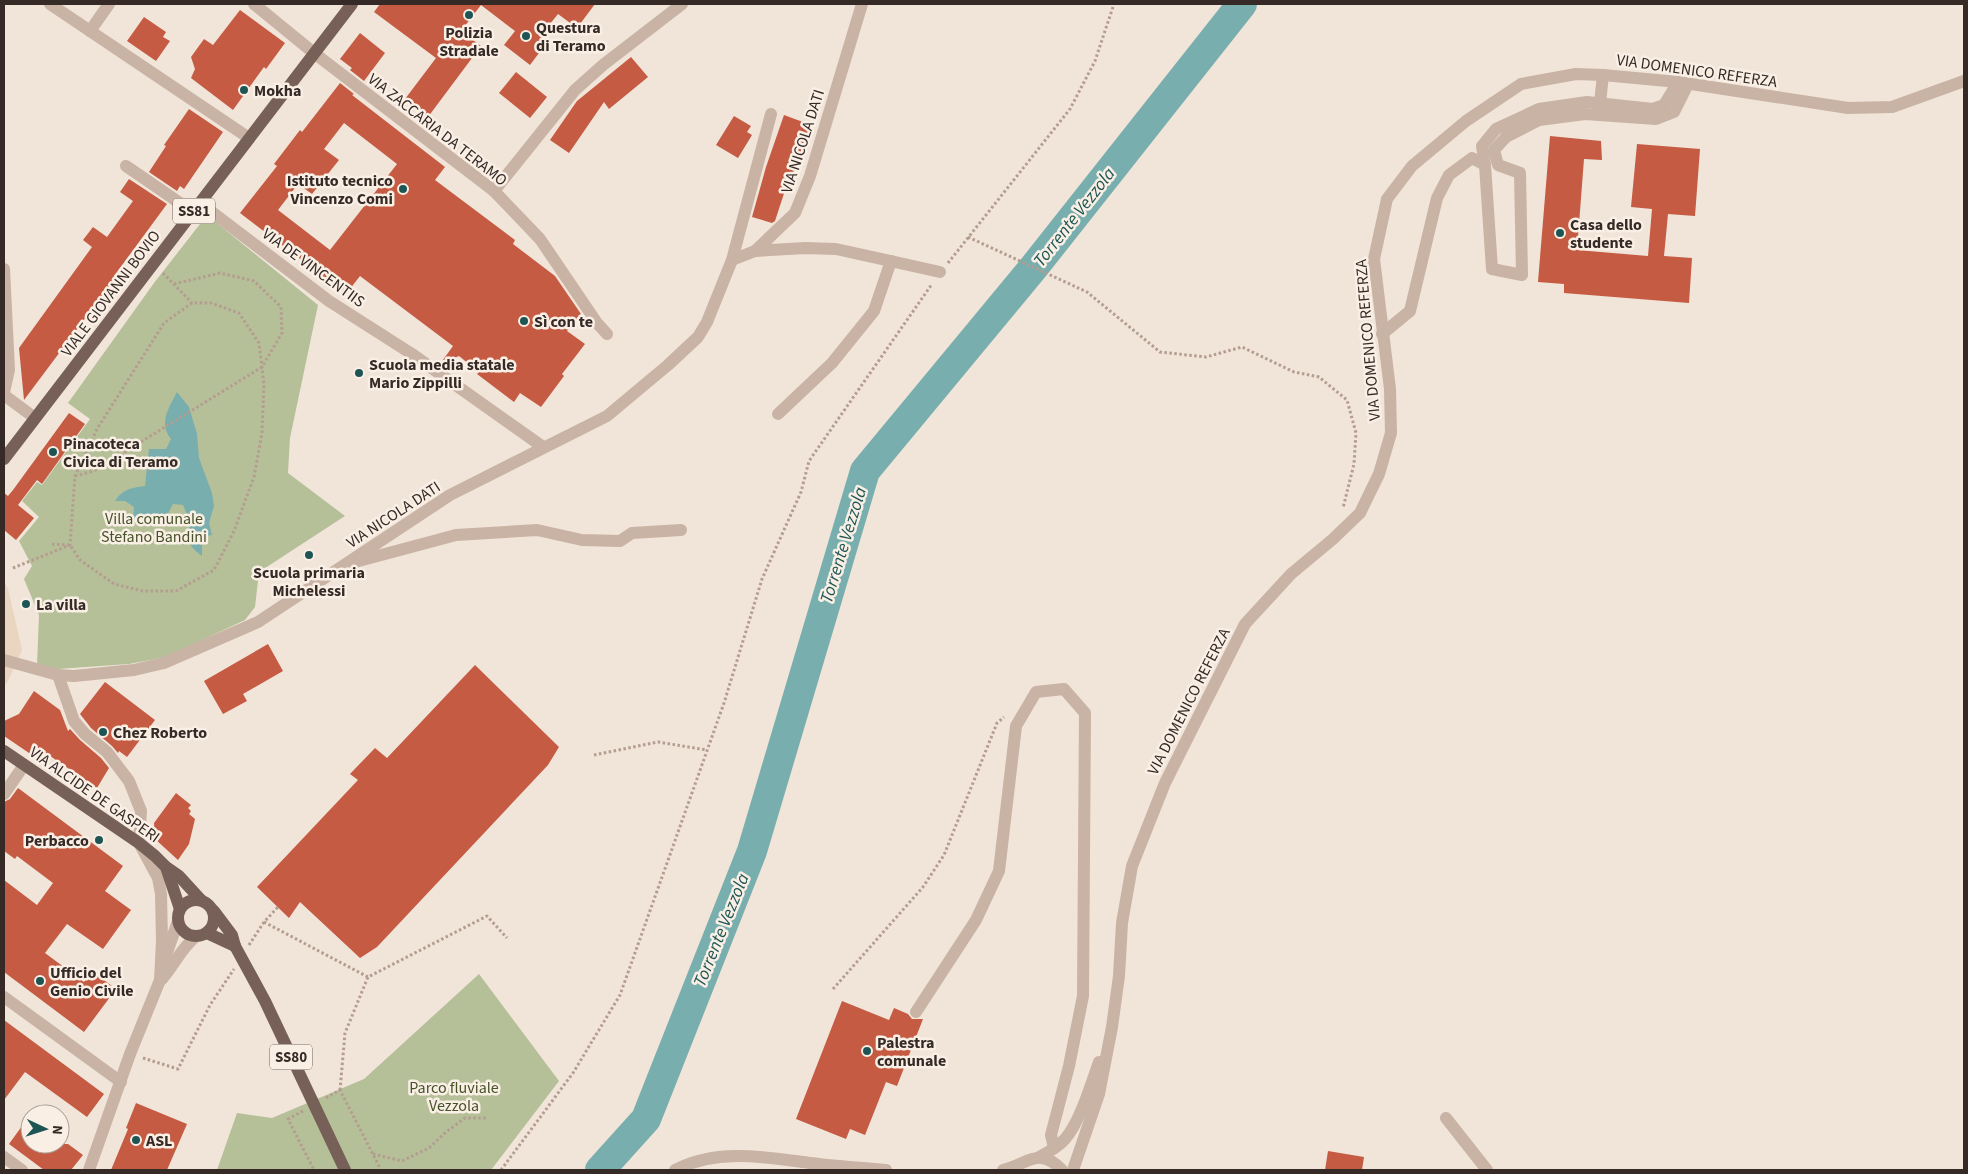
<svg xmlns="http://www.w3.org/2000/svg" width="1968" height="1174" font-family="'Source Sans 3',sans-serif">
<style>
.green{fill:#b5c099}
.plaza{fill:#e9d5c0}
.water{fill:#78aead}
.lines{fill:none;stroke-linecap:round;stroke-linejoin:round}
.river{stroke:#78aead;stroke-width:30}
.building{fill:#c55b43;fill-rule:evenodd}
.path{stroke:#b49d90;stroke-width:3;stroke-dasharray:2.5 2.5;stroke-linecap:butt}
.minor{stroke:#c9b3a5;stroke-width:12}
.major{stroke:#776057;stroke-width:12}
.major-bridge{stroke:#776057;stroke-width:12}
.poi-dot{fill:#1d5555;stroke:#f9efe5;stroke-width:2}
.labels{text-anchor:middle;stroke-width:5;stroke-linejoin:round;paint-order:stroke}
.shield{fill:#f9efe5;stroke:#70655f;stroke-width:1}
.shield-label{font-size:15px;font-weight:bold;fill:#352a26}
.poi-label{font-size:16px;font-weight:bold;fill:#352a26;stroke:#f9efe5;text-anchor:start}
.street-label{font-size:16px;fill:#352a26;stroke:#f9efe5}
.park-label{font-size:16px;fill:#46532a;stroke:#f9efe5}
.water-label{font-size:18px;font-style:italic;fill:#1d5555;stroke:#f9efe5}
</style>
<rect width="100%" height="100%" fill="#f1e4d9"/>
<g class="green">
<polygon points="207,215 318,305 290,438 288,473 345,516 259,572 255,607 245,620 179,651 161,658 129,664 58,669 37,666 39,615 24,579 32,566 19,541 39,517 22,501 37,482 42,485 90,419 68,403 154,283"/>
<polygon points="479,974 559,1081 491,1170 217,1170 237,1113 272,1118 364,1079"/>
</g>
<polygon class="plaza" points="4,582 8,589 22,650 7,683 4,685"/>
<path class="water" d="M 177,392 L 189,407 L 197,434 L 199,458 L 212,493 L 214,506 L 209,523 L 212,535 L 202,537 L 202,556 C 182,541 192,541 189,521 C 188,516 185,510 183,505 L 173,504 L 165,519 L 144,525 L 142,520 L 133,518 L 134,507 L 125,501 L 115,501 C 123,489 131,488 145,486 L 149,449 L 166,449 L 171,439 C 158,423 169,408 177,392 Z"/>
<g class="lines">
<polyline class="river" points="600,1170 646,1119 752,851 865,471 1034,267 1242,4"/>
</g>
<g class="building">
<polygon points="380,4 595,4 577,28 558,14 541,35 548,41 530,65 504,45 515,31 481,5 461,31 481,46 428,117 405,99 436,58 374,12"/>
<polygon points="240,10 285,43 266,69 264,67 233,110 191,78 195,69 191,57 204,39 213,45"/>
<polygon points="144,17 166,32 163,37 170,41 156,61 127,41"/>
<polygon points="360,33 385,53 364,81 350,70 352,68 340,59"/>
<polygon points="631,57 648,77 609,109 604,102 569,153 550,140 577,101"/>
<polygon points="516,72 547,97 530,118 499,93"/>
<path d="M 340,83 L 354,94 L 352,95 L 445,167 L 435,180 L 515,240 L 513,244 L 555,276 L 581,314 L 567,331 L 585,344 L 562,374 L 564,376 L 541,407 L 520,393 L 514,402 L 477,374 L 479,372 L 459,356 L 440,364 L 453,346 L 360,276 L 346,294 L 240,213 L 277,166 L 274,164 L 300,130 L 302,132 ZM 344,123 L 397,164 L 330,250 L 278,210 L 298,184 L 312,194 L 339,160 L 324,149 Z"/>
<polygon points="189,109 223,132 184,189 180,186 177,191 149,172 166,146 164,145"/>
<polygon points="784,115 811,125 792,176 790,175 775,221 772,223 752,217 766,167"/>
<polygon points="734,116 751,126 747,132 752,135 738,158 716,145"/>
<polygon points="1550,136 1601,141 1602,160 1584,159 1577,250 1648,256 1652,209 1631,207 1637,144 1700,149 1695,216 1668,214 1664,256 1692,258 1689,303 1564,293 1564,284 1538,282"/>
<polygon points="129,179 167,204 114,276 116,277 24,400 19,348 92,247 83,240 93,227 107,237 133,201 120,192"/>
<polygon points="69,413 85,424 42,484 37,480 18,505 34,518 16,540 4,530 4,493 8,496 13,490"/>
<polygon points="268,644 283,671 243,694 247,701 223,714 204,681"/>
<polygon points="475,665 559,747 548,765 377,947 360,958 300,902 289,918 257,887 358,780 350,774 375,748 387,758"/>
<polygon points="105,682 155,720 127,757 119,751 118,753 112,746 91,728 80,714"/>
<polygon points="34,691 60,710 68,731 70,729 80,740 101,758 109,768 97,788 37,747 32,755 4,736 4,721 19,714"/>
<polygon points="18,788 123,866 105,891 131,910 103,949 67,924 45,953 84,982 92,971 116,989 84,1032 4,972 4,880 37,905 53,883 17,856 15,859 4,851 4,802 10,799"/>
<polygon points="176,793 191,805 188,808 191,811 189,814 195,819 189,844 178,860 155,839 154,823"/>
<polygon points="842,1001 889,1020 894,1008 908,1014 912,1019 923,1019 897,1086 886,1082 865,1135 850,1129 846,1139 796,1119"/>
<polygon points="4,1020 104,1094 87,1117 25,1072 4,1100"/>
<polygon points="136,1103 187,1124 167,1170 111,1170 128,1129 126,1128"/>
<polygon points="30,1115 30,1144 68,1144 83,1155 71,1170 44,1170 9,1144"/>
<polygon points="1328,1151 1364,1157 1362,1170 1325,1170"/>
</g>
<g class="lines">
<g class="path">
<polyline points="968,237 1087,292 1160,352 1206,357 1242,347 1294,372 1319,377 1347,400 1356,433 1354,464 1343,508"/>
<polyline points="948,263 1070,109 1095,61 1114,4"/>
<polyline points="163,273 192,303"/>
<polyline points="75,476 94,471 262,367 282,333 281,307 254,281 220,273 174,284"/>
<polyline points="13,568 70,545 75,476 97,429 164,323 192,303 211,303 239,313 259,343 264,385 262,433 254,477 234,531 214,570 176,591 143,591 114,584 80,560 70,545 50,544"/>
<polyline points="594,755 658,742 707,750"/>
<polyline points="264,922 368,977"/>
<polyline points="249,945 264,922 278,907"/>
<polyline points="833,989 923,887 944,855 997,723 1004,717"/>
<polyline points="143,1058 178,1069 210,1005 234,969"/>
<polyline points="340,1090 345,1033 368,977 487,916 507,938"/>
<polyline points="326,1098 340,1090 381,1170"/>
<polyline points="303,1111 288,1119 314,1170"/>
<polyline points="373,1154 402,1161 429,1148 446,1132 465,1118 486,1118"/>
<polyline points="501,1170 573,1073 620,995 724,703 762,579 801,492 809,461 932,284"/>
</g>
<g class="minor">
<polyline points="50,4 249,138"/>
<polyline points="254,4 314,53 494,191 540,239 597,323 607,334"/>
<polyline points="90,31 109,4"/>
<polyline points="1599,112 1603,75"/>
<polyline points="1485,165 1482,146 1496,129 1539,109 1587,102 1653,109 1664,105 1678,82"/>
<polyline points="126,166 193,212"/>
<polyline points="494,191 575,90 603,65 682,4"/>
<polyline points="200,203 329,301 412,354 543,447"/>
<polyline points="755,251 805,248 836,249 940,272"/>
<polyline points="732,260 755,251 795,213 810,176 862,4"/>
<polyline points="4,269 9,370 4,392"/>
<polyline points="1382,334 1410,311 1437,198 1449,175 1472,158 1485,165 1492,269 1522,275 1520,173 1498,165 1494,150 1506,137 1539,120 1585,114 1656,119 1674,112 1688,84"/>
<polyline points="4,395 35,418"/>
<polyline points="778,414 832,363 874,311 891,261"/>
<polyline points="355,562 456,535 537,530 582,540 620,541 632,533 681,530"/>
<polyline points="4,660 58,675 74,676 134,670 164,663 258,622 450,495 607,416 668,365 698,337 707,322 732,260 771,114"/>
<polyline points="58,675 74,721 85,734 107,752 129,781 141,811 139,843 158,878 161,894 162,941 160,980"/>
<polyline points="4,794 24,765"/>
<path d="M 162,979 C 174,965 181,949 195,937"/>
<polyline points="4,997 121,1082"/>
<polyline points="916,1012 976,920 999,871 1016,726 1036,692 1064,689 1085,713 1083,996 1069,1066 1051,1135 1054,1148"/>
<polyline points="1446,1118 1487,1170"/>
<polyline points="4,1157 22,1170"/>
<path d="M 1039,1157 C 1049,1152 1058,1147 1065,1139 C 1080,1122 1091,1084 1099,1062"/>
<polyline points="89,1170 130,1054 160,980 163,964 178,921"/>
<path d="M 675,1170 C 717,1148 765,1157 810,1163 C 835,1166 860,1168 886,1170"/>
<path d="M 1003,1170 C 1027,1164 1040,1146 1062,1170"/>
<polyline points="1073,1170 1099,1094 1112,1027 1119,976 1122,923 1132,866 1165,783 1245,624 1291,574 1333,539 1360,513 1379,474 1391,433 1390,389 1374,259 1387,199 1412,166 1466,121 1521,84 1576,74 1603,75 1678,82 1848,108 1892,107 1964,81"/>
</g>
<g class="major">
<polyline points="4,459 352,4"/>
<polyline points="4,751 139,843 155,856 166,867 179,876 201,900"/>
<polyline points="166,867 180,909"/>
<circle cx="196" cy="918" r="18"/>
<polyline points="214,911 232,935 235,946"/>
<polyline points="207,933 235,946"/>
</g>
<polyline class="major-bridge" points="235,946 265,1001 345,1170"/>
</g>
<g class="poi-dot">
<circle cx="469" cy="15" r="5"/>
<circle cx="526" cy="36" r="5"/>
<circle cx="244" cy="90" r="5"/>
<circle cx="403" cy="189" r="5"/>
<circle cx="1560" cy="233" r="5"/>
<circle cx="524" cy="321" r="5"/>
<circle cx="359" cy="373" r="5"/>
<circle cx="53" cy="452" r="5"/>
<circle cx="309" cy="555" r="5"/>
<circle cx="26" cy="604" r="5"/>
<circle cx="103" cy="732" r="5"/>
<circle cx="99" cy="840" r="5"/>
<circle cx="40" cy="981" r="5"/>
<circle cx="867" cy="1051" r="5"/>
<circle cx="136" cy="1140" r="5"/>
</g>
<g class="labels">
<g class="shield">
<rect x="173" y="198.5" width="42" height="25" rx="4"/>
<rect x="270" y="1044.5" width="42" height="25" rx="4"/>
</g>
<g class="shield-label">
<text x="194" y="216">SS81</text>
<text x="291" y="1062">SS80</text>
</g>
<g class="poi-label">
<text x="536" y="33">Questura<tspan x="536" dy="18">di Teramo</tspan></text>
<text x="469" y="38" text-anchor="middle">Polizia<tspan x="469" dy="18">Stradale</tspan></text>
<text x="254" y="96">Mokha</text>
<text x="393" y="186" text-anchor="end">Istituto tecnico<tspan x="393" dy="18">Vincenzo Comi</tspan></text>
<text x="1570" y="230">Casa dello<tspan x="1570" dy="18">studente</tspan></text>
<text x="534" y="327">Sì con te</text>
<text x="369" y="370">Scuola media statale<tspan x="369" dy="18">Mario Zippilli</tspan></text>
<text x="63" y="449">Pinacoteca<tspan x="63" dy="18">Civica di Teramo</tspan></text>
<text x="309" y="578" text-anchor="middle">Scuola primaria<tspan x="309" dy="18">Michelessi</tspan></text>
<text x="36" y="610">La villa</text>
<text x="113" y="738">Chez Roberto</text>
<text x="89" y="846" text-anchor="end">Perbacco</text>
<text x="50" y="978">Ufficio del<tspan x="50" dy="18">Genio Civile</tspan></text>
<text x="877" y="1048">Palestra<tspan x="877" dy="18">comunale</tspan></text>
<text x="146" y="1146">ASL</text>
</g>
<g class="street-label">
<text transform="translate(1697 70) rotate(8)" y="6">VIA DOMENICO REFERZA</text>
<text transform="translate(438 129) rotate(38)" y="6">VIA ZACCARIA DA TERAMO</text>
<text transform="translate(802 141) rotate(-72)" y="6">VIA NICOLA DATI</text>
<text transform="translate(314 267) rotate(36)" y="6">VIA DE VINCENTIIS</text>
<text transform="translate(110 293) rotate(-53)" y="6">VIALE GIOVANNI BOVIO</text>
<text transform="translate(1367 340) rotate(-95)" y="6">VIA DOMENICO REFERZA</text>
<text transform="translate(393 514) rotate(-33)" y="6">VIA NICOLA DATI</text>
<text transform="translate(1188 701) rotate(-63)" y="6">VIA DOMENICO REFERZA</text>
<text transform="translate(95 794) rotate(35)" y="6">VIA ALCIDE DE GASPERI</text>
</g>
<g class="park-label">
<text x="154" y="524">Villa comunale<tspan x="154" dy="18">Stefano Bandini</tspan></text>
<text x="454" y="1093">Parco fluviale<tspan x="454" dy="18">Vezzola</tspan></text>
</g>
<g class="water-label">
<text transform="translate(1074 217) rotate(-52)" y="6">Torrente Vezzola</text>
<text transform="translate(843 545) rotate(-73)" y="6">Torrente Vezzola</text>
<text transform="translate(721 930) rotate(-68)" y="6">Torrente Vezzola</text>
</g>
</g>
<rect width="1968" height="1174" fill="none" stroke="#352a26" stroke-width="10"/>
<g transform="translate(45 1129) rotate(94)"><circle r="24" fill="#f9efe5" stroke="#aba099"/>
<path d="M0-4L9 19L0 12L-9 19Z" fill="#1d5555"/>
<text y="-8" font-size="14" font-weight="bold" text-anchor="middle" fill="#352a26">N</text>
</g>
</svg>
